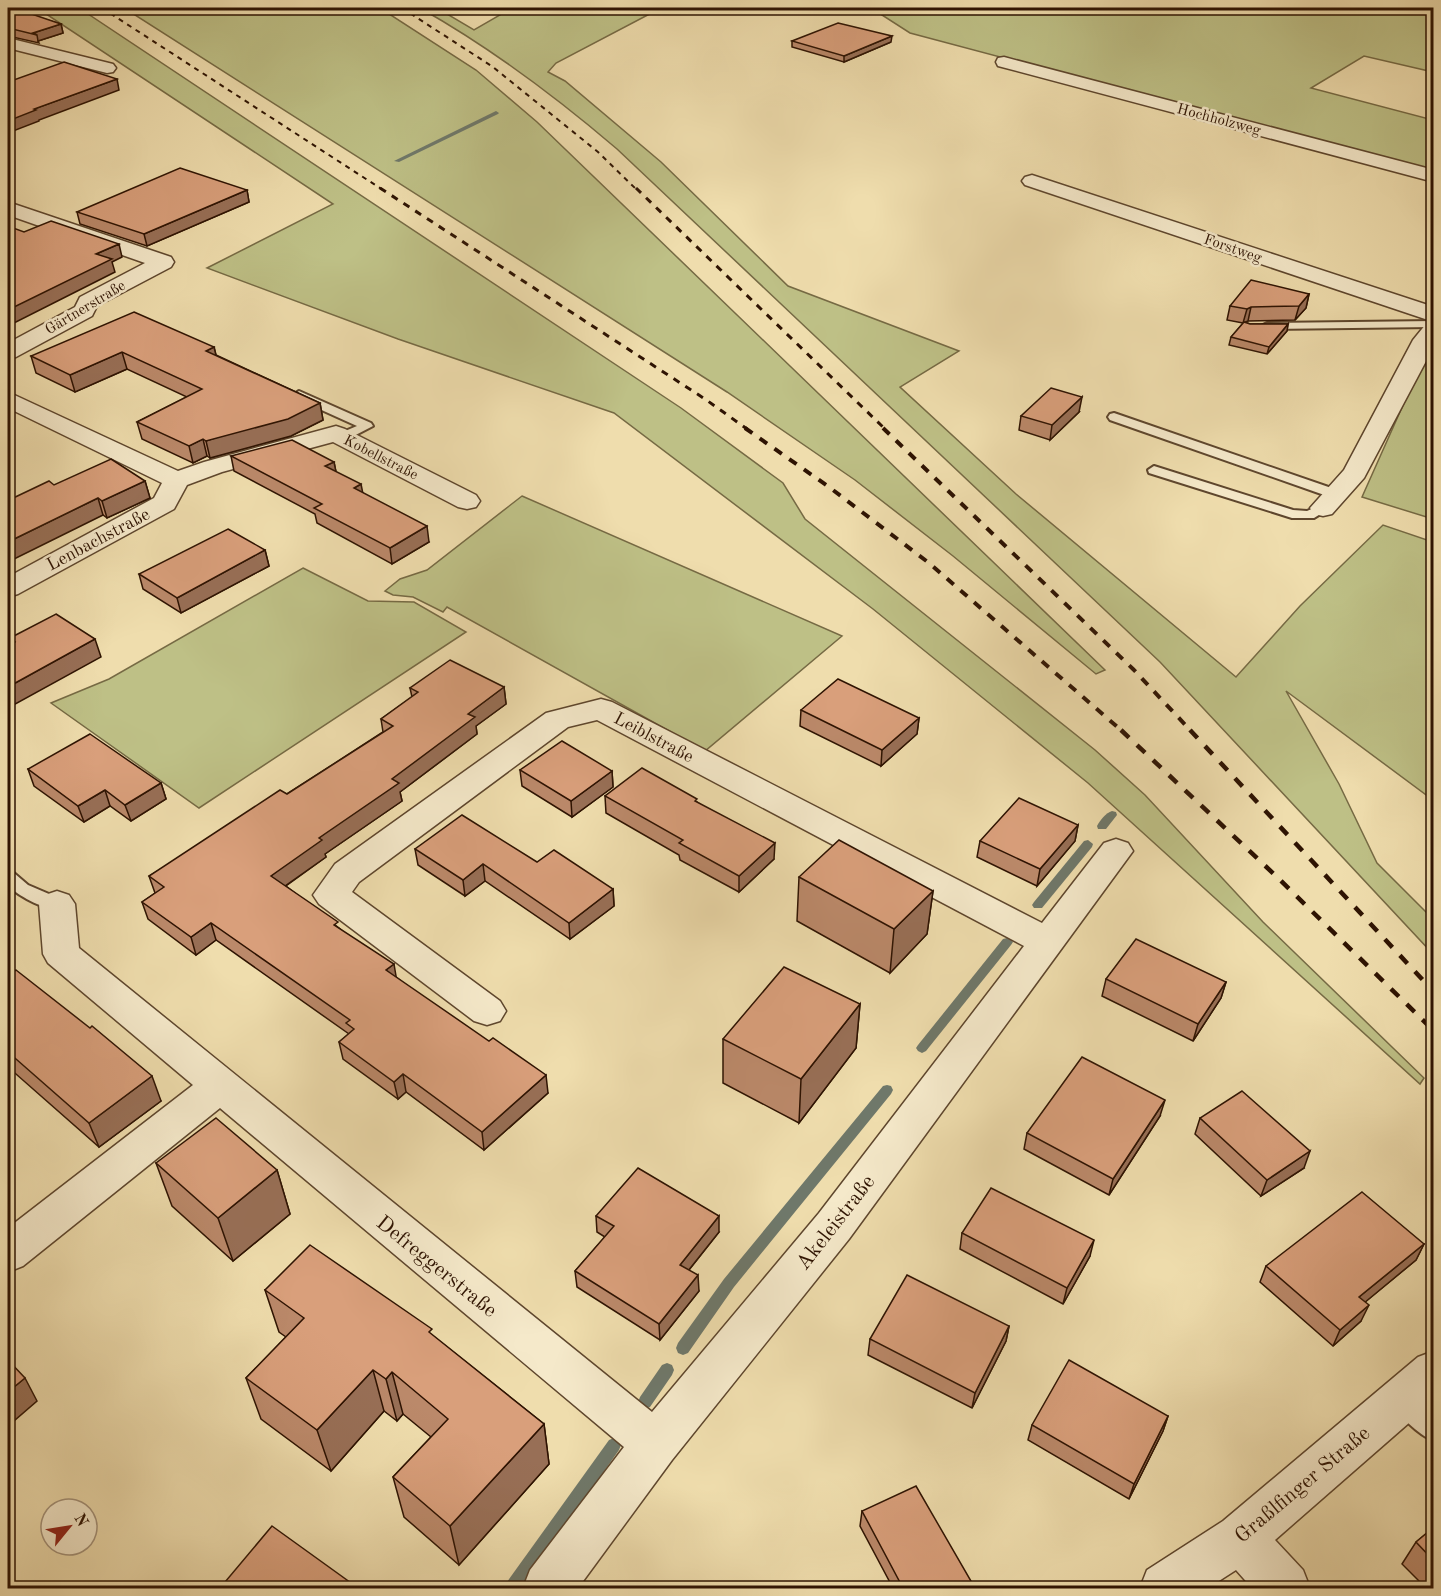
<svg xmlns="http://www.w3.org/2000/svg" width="1441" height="1596" font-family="'Old Standard TT',serif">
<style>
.green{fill:#bec086;stroke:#766a44;stroke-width:1.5}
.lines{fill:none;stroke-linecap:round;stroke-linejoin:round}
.stream{fill:#6f786a;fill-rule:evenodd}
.lane-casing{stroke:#5e462d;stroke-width:4}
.street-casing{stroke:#5e462d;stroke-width:3}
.lane{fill:#f5e9ca;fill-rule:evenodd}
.street{fill:#f5e9ca;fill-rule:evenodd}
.rail-far3{stroke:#2e1302;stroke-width:2;stroke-dasharray:5 5;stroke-linecap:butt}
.rail-far2{stroke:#2e1302;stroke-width:3;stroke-dasharray:7 7;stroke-linecap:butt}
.rail-far1{stroke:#2e1302;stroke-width:4;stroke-dasharray:9 9;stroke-linecap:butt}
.rail{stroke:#2e1302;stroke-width:4.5;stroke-dasharray:11 11;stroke-linecap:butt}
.wall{fill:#bb896a;stroke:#2e1302;stroke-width:1.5}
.shaded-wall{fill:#986f56;stroke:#2e1302;stroke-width:1.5}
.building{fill:#d99f7b;stroke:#2e1302;stroke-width:1.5}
.labels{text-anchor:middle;stroke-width:5;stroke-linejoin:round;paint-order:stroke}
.far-street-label{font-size:15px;fill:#2e1302;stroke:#f5e9ca}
.street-label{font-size:18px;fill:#2e1302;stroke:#f5e9ca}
.near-street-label{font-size:21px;fill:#2e1302;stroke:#f5e9ca}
</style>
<rect width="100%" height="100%" fill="#efddad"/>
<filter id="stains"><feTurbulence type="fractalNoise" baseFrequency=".00333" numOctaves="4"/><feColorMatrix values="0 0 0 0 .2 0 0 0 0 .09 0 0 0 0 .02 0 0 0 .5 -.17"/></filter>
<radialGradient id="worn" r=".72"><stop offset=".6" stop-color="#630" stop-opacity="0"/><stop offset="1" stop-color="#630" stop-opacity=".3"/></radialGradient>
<g class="green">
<polygon points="37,8 79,8 681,408 783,483 805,519 1095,750 1145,795 1263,922 1424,1078 1420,1084 1088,783 873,609 614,413 398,339 207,268 333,204"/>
<polygon points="124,8 380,8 476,70 537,122 1105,670 1096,674 953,556 855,480 727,392"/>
<path d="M 420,8 L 437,8 L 474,30 L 512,8 L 661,8 L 556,63 L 548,72 L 565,81 L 661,162 L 788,286 L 959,351 L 900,387 L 1016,494 L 1236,677 L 1300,606 L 1383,525 L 1433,542 L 1433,800 L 1286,691 L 1339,784 L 1377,863 L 1433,919 L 1433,954 L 1160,662 L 617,149 C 555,96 491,48 420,8 Z"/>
<polygon points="871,8 1433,8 1433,72 1364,56 1311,88 1433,120 1433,172 910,33"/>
<polygon points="1433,338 1433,519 1362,497"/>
<polygon points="522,496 842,636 705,751 447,607 443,612 413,597 393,595 385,591 400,579 427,570"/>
<polygon points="303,568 368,601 414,602 466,632 199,808 51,703 109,679"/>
</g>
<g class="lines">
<g class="stream">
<polygon points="496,111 499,113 498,114 399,162 394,161"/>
<path d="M 1112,811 L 1116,812 L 1117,815 L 1106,829 L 1098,829 L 1097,826 C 1100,820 1106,813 1112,811 Z"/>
<polygon points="1088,840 1093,844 1092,847 1042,908 1034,908 1032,905 1034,902 1084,841"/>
<polygon points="1007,938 1011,939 1013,942 1011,945 926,1051 922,1053 918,1051 916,1048 918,1045 1003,939"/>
<polygon points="887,1085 891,1086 893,1090 891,1094 734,1287 688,1353 683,1355 678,1353 676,1348 678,1343 724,1279 883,1086"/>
<polygon points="667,1363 672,1365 674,1370 672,1375 650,1407 645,1409 640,1407 638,1402 640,1397 662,1365"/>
<polygon points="614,1438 619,1440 621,1445 619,1450 522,1588 505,1588 507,1582 609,1440"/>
</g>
<g class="lane-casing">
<g id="lane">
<polygon points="1434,321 1434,327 1267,329 1261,326 1267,323"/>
<polygon points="299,391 371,423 373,426 346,440 338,440 336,437 338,434 357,426 295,398 293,395"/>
<polygon points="1114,413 1340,491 1342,494 1340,497 1330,497 1110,420 1108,417 1110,414"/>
<polygon points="1154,466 1293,510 1307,511 1323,504 1330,508 1314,518 1292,518 1149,473 1148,470"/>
<path d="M 8,871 L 14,873 L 28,885 L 63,900 L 66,904 L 63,908 C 48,913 19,896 8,886 Z"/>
<path d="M 1402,1388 L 1410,1391 L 1434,1414 L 1434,1441 C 1418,1435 1397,1414 1390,1399 L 1394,1391 Z"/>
</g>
</g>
<g class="street-casing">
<g id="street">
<polygon points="8,38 113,64 116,68 113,72 107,73 8,48"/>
<polygon points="1004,57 1434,170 1434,182 998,66 996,62 998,58"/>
<polygon points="1032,175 1434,307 1434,322 1025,185 1022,181 1025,177"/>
<polygon points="8,202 171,257 174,262 171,267 97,306 92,316 16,357 8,359 8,343 75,307 80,297 145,263 8,215"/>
<polygon points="1434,322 1434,346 1364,478 1332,514 1323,516 1314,514 1310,508 1344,470 1413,340 1426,324"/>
<polygon points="8,392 178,471 204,462 336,426 345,429 476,495 480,501 476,507 467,509 458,507 333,442 222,472 187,485 174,509 18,594 8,597 8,577 154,498 162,483 8,408"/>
<polygon points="601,699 612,702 1042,923 1104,843 1116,839 1128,843 1133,851 849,1239 672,1460 578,1588 523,1588 530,1570 624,1447 220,1108 23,1266 8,1272 8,1228 193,1085 48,963 43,954 39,904 45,895 57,891 69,895 75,904 79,948 652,1412 819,1213 1024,946 597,720 568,727 359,882 352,892 500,1001 506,1011 500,1021 487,1025 474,1021 319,904 313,895 335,864 546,713"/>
<polygon points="1434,1351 1434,1401 1275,1540 1303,1570 1310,1588 1252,1588 1236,1570 1208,1588 1140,1588 1147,1570 1223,1521 1418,1357"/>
</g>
</g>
<use href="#lane" class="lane"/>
<use href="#street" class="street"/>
<g class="rail-far3">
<polyline points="102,8 383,190"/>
<polyline points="402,8 493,67 598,152 637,190"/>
</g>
<g class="rail-far2">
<polyline points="380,188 705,399 747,429"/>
<polyline points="636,188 885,429"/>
</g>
<g class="rail-far1">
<polyline points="745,428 829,487 929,563 1122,731"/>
<polyline points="883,428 1134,670 1191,731"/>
</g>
<g class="rail">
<polyline points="1121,730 1276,876 1434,1031"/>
<polyline points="1190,730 1434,992"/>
</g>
</g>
<g class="wall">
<polygon points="8,8 61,24 63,33 38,41 39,43 8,36"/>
<polygon points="792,41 891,42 844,62 792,47"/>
<polygon points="247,190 249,202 147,246 80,224 77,212"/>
<polygon points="1309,294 1306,308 1295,320 1248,321 1245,322 1250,324 1288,324 1287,331 1267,354 1229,345 1231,337 1243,323 1227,320 1230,306"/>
<polygon points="214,347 216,355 320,403 323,420 291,436 210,458 207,456 193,463 142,439 137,422 187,397 127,369 75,392 36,373 31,356"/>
<polygon points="1079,412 1050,440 1019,430 1021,416"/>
<polygon points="231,456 334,462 336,472 363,493 429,542 392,564 317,523 315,514 234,471"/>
<polygon points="145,481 150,498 107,518 103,515 9,500 54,485"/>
<polygon points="265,550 269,566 181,613 143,589 139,574"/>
<polygon points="504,687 506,704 476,726 477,734 400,792 402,801 325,854 326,857 286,886 339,928 396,977 548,1093 484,1150 406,1092 398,1099 343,1059 339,1042 349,1034 216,940 196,955 148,919 142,902 155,893 149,876 287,794 383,732 381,719 412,697 410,688"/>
<polygon points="801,710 919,718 917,734 881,766 800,726"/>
<polygon points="28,769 161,783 166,799 131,821 110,806 84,822 34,786"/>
<polygon points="520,770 612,771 613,787 572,817 522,786"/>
<polygon points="605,796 697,802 774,859 739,892 680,860 679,855 606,813"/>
<polygon points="1078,825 1075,841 1037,886 977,857 980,841"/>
<polygon points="415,849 537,862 613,889 614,906 570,939 485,881 465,896 418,865"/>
<polygon points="799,877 933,891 927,934 890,973 797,921"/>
<polygon points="8,976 161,1101 99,1147 8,1067"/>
<polygon points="1106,979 1226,982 1221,998 1193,1041 1102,996"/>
<polygon points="860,1004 856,1048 799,1123 723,1083 723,1039"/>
<polygon points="1160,1116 1109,1195 1024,1149 1027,1133"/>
<polygon points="1200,1118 1304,1168 1261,1196 1195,1134"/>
<polygon points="156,1163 277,1170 290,1214 233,1261 172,1206"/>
<polygon points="596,1216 719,1232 689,1270 699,1291 660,1340 577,1287 575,1271 605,1237 597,1232"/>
<polygon points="962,1233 1090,1256 1063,1304 960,1249"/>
<polygon points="1424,1244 1416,1260 1365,1302 1361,1321 1333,1346 1260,1282 1266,1266"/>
<polygon points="265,1290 433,1336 544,1424 549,1464 459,1565 404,1517 393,1477 431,1437 403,1414 397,1421 384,1411 331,1471 261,1419 246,1378 286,1337 279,1332"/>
<polygon points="1009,1326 1006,1341 972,1408 868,1355 870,1339"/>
<polygon points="1168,1416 1163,1431 1129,1499 1028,1440 1032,1425"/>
<polygon points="862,1511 975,1588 893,1588 860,1526"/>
<polygon points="1434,1527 1434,1588 1426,1588 1402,1564 1416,1542"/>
</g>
<g class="shaded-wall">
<polygon points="61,24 63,33 38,41 37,35 33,33"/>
<polygon points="892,36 891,42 844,62 844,56"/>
<polygon points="12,43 14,52 8,54 8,45"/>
<polygon points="117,79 119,90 39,120 39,121 8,133 8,121 34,109"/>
<polygon points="247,190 249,202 147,246 144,234"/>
<polygon points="119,244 122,257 112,262 115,272 8,326 8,310 96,254"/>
<polygon points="1309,294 1306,308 1295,320 1299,306"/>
<polygon points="1251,307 1248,321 1243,323 1247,309"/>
<polygon points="1288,324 1287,331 1267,354 1269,347"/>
<polygon points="214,347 218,364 206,351"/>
<polygon points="122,352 127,369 75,392 70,375"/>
<polygon points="1082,397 1079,412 1050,440 1052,425"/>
<polygon points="320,403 323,420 291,436 210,458 206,441"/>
<polygon points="8,431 13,447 8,450"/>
<polygon points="203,439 207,456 193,463 189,446"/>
<polygon points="334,462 337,477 325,466"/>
<polygon points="145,481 150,498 107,518 102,501"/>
<polygon points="361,484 364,499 354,488"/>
<polygon points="98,498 103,515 8,562 8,542"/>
<polygon points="427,526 429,542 392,564 390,548"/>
<polygon points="265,550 269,566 181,613 177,598"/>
<polygon points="95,639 101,657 8,708 8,687"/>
<polygon points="504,687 506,704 476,726 477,734 400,792 402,801 325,854 326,857 275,893 271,876 319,838 468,714"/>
<polygon points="919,718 917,734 881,766 882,750"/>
<polygon points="612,771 613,787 572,817 571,801"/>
<polygon points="161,783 166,799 131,821 125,805"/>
<polygon points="105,790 110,806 84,822 78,806"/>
<polygon points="1078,825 1075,841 1037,886 1040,869"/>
<polygon points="775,843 774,859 739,892 739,876"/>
<polygon points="483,864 485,881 465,896 463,880"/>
<polygon points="613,889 614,906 570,939 569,923"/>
<polygon points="933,891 927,934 890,973 894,929"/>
<polygon points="211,923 216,940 196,955 191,937"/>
<polygon points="394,964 397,982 386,970"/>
<polygon points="1226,982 1221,998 1193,1041 1198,1024"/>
<polygon points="860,1004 856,1048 799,1123 801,1079"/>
<polygon points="403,1074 406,1092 398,1099 394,1082"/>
<polygon points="546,1075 548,1093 484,1150 482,1132"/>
<polygon points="152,1076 161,1101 99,1147 89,1123"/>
<polygon points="1165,1100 1160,1116 1109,1195 1113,1179"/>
<polygon points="1310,1151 1304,1168 1261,1196 1267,1180"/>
<polygon points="277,1170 290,1214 233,1261 218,1218"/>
<polygon points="719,1216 719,1232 680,1281 680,1265"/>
<polygon points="1094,1240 1090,1256 1063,1304 1067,1288"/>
<polygon points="1424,1244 1416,1260 1352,1313 1359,1297"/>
<polygon points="698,1275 699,1291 660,1340 659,1324"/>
<polygon points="1369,1305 1361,1321 1333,1346 1340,1330"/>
<polygon points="1009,1326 1006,1341 972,1408 975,1393"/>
<polygon points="373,1370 384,1411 331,1471 317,1430"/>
<polygon points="392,1372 403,1414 397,1421 386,1379"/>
<polygon points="25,1378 37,1401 8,1426 8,1392"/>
<polygon points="1168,1416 1163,1431 1129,1499 1134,1484"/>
<polygon points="544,1424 549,1464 459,1565 450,1526"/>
</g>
<g class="building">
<polygon points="8,8 14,8 61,24 33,33 37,35 8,28"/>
<polygon points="838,23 892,36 844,56 792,41"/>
<polygon points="64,62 117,79 34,109 36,110 8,121 8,82"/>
<polygon points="180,168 247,190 144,234 77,212"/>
<polygon points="51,221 119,244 96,254 112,259 8,310 8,226 24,232"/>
<polygon points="1251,280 1309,294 1299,306 1251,307 1247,309 1230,306"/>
<polygon points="134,312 214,347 206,351 320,403 288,419 206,441 203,439 189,446 137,422 202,389 122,352 70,375 31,356"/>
<polygon points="1244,322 1250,324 1288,324 1269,347 1231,337"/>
<polygon points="1051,388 1082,397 1052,425 1021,416"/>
<polygon points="292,440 334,462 325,466 361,484 354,488 427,526 390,548 314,508 322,504 231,456"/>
<polygon points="111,459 145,481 102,501 98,498 8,542 8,499 9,500 49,481 54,485"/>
<polygon points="228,529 265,550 177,598 139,574"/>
<polygon points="56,614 95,639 8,687 8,646 15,642 10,638"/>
<polygon points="450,660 504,687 468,714 475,717 392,779 399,783 319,838 322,840 271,876 338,922 334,925 394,964 386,970 489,1041 493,1038 546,1075 482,1132 403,1074 394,1082 339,1042 354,1029 346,1023 350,1020 211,923 191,937 142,902 164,887 149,876 280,790 287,794 393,726 381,719 418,692 410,688"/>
<polygon points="838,679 919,718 882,750 801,710"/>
<polygon points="90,734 161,783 125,805 105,790 78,806 28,769"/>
<polygon points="562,741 612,771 571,801 520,770"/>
<polygon points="642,768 697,799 695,801 775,843 739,876 679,843 683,840 605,796"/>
<polygon points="1019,798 1078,825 1040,869 980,841"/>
<polygon points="462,815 537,862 554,850 613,889 569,923 483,864 463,880 415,849"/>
<polygon points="839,840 933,891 894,929 799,877"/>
<polygon points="1136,939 1226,982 1198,1024 1106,979"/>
<polygon points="784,967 860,1004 801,1079 723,1039"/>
<polygon points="16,970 90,1028 92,1026 152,1076 89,1123 8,1052 8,976"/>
<polygon points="1082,1057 1165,1100 1113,1179 1027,1133"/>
<polygon points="1242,1091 1310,1151 1267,1180 1200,1118"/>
<polygon points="216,1118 277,1170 218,1218 156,1163"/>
<polygon points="638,1168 719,1216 680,1265 698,1275 659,1324 575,1271 614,1226 596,1216"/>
<polygon points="991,1188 1094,1240 1067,1288 962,1233"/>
<polygon points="1362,1192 1424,1244 1359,1297 1369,1305 1340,1330 1266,1266"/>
<polygon points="310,1245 432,1329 429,1332 544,1424 450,1526 393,1477 448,1419 392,1372 386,1379 373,1370 317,1430 246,1378 304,1318 265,1290"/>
<polygon points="907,1275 1009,1326 975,1393 870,1339"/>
<polygon points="8,1360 25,1378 8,1392"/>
<polygon points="1069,1360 1168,1416 1134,1484 1032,1425"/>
<polygon points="916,1486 975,1588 903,1588 862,1511"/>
<polygon points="272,1526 358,1588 220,1588"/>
<polygon points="1434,1527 1434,1561 1416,1542"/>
</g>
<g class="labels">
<g class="far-street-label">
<text transform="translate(1219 119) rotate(15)" y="5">Hochholzweg</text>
<text transform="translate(1233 248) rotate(19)" y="5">Forstweg</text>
<text transform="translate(85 307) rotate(-31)" y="5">Gärtnerstraße</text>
<text transform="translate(381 457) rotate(27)" y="5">Kobellstraße</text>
</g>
<g class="street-label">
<text transform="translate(98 539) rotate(-28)" y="6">Lenbachstraße</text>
<text transform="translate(654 737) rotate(28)" y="6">Leiblstraße</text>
</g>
<g class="near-street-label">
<text transform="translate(835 1222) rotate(-52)" y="7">Akeleistraße</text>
<text transform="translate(437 1266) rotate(39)" y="7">Defreggerstraße</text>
<text transform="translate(1302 1484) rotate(-40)" y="7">Graßlfinger Straße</text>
</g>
</g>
<rect width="1441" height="1596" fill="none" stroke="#efddad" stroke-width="30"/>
<rect x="9" y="9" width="1423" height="1578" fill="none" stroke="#2e1302" stroke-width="3"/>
<rect x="15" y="15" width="1411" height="1566" fill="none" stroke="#2e1302" stroke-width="1.5"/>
<g transform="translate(69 1527) rotate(60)"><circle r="28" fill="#f5e9ca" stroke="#a5937a" stroke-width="1.5"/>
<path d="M0-4.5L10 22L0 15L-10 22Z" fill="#8f2418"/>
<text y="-9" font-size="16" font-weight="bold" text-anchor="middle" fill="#2e1302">N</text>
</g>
<rect width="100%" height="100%" filter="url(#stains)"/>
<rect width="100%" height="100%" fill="url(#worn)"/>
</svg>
